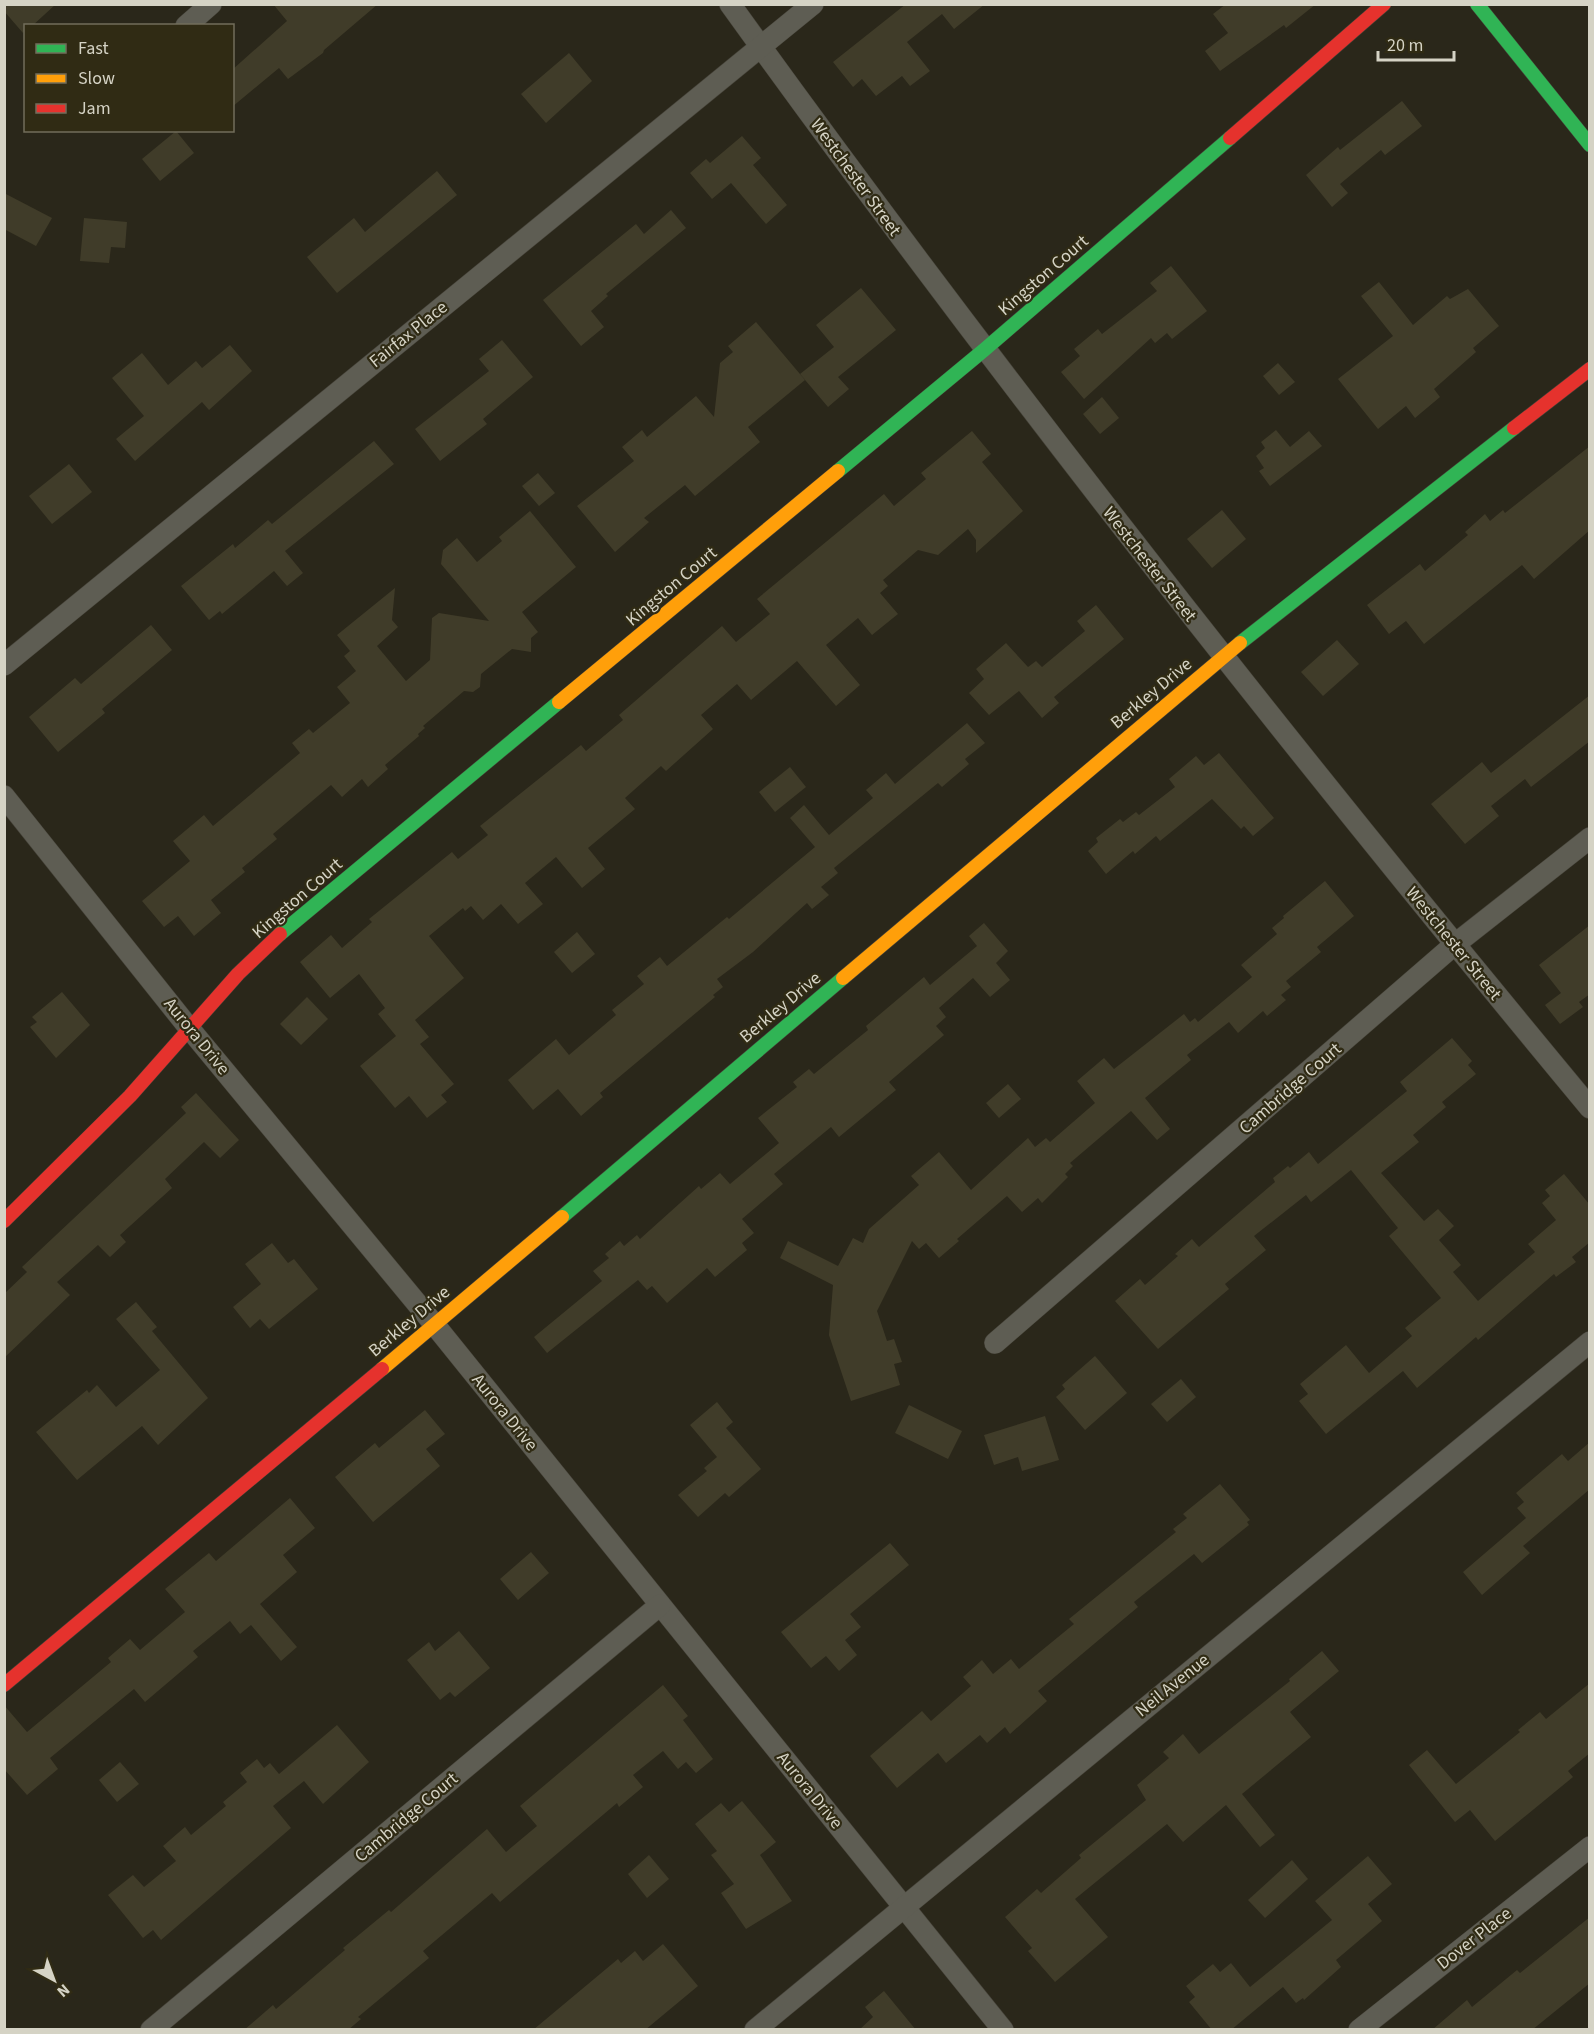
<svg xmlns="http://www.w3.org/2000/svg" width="1594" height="2034" font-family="'Source Sans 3',sans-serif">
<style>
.building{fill:#403c29}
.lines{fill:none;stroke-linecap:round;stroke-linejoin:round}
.street-casing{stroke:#454238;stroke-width:22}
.fast-casing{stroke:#454238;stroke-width:15}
.slow-casing{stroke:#454238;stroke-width:15}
.jam-casing{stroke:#454238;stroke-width:15}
.street{stroke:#5e5d53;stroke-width:21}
.fast{stroke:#30b455;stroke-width:14}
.slow{stroke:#ff9f0a;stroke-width:14}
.jam{stroke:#e5322d;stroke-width:14}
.labels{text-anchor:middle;stroke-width:4.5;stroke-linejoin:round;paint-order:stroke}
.street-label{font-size:18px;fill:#d5d3c5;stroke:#302b14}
</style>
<rect width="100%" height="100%" fill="#2a271a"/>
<g class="building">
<polygon points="4,4 56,4 32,26 26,26 23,33 4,11"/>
<polygon points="273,4 378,4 324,50 323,53 288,79 279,68 232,107 232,70 287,21"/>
<polygon points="906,4 985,4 954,29 942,14 907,42 930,71 910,86 902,76 876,96 862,79 853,87 833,62"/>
<polygon points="1226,4 1316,4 1286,28 1284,25 1220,71 1205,51 1228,33 1213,14"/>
<polygon points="569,53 592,81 546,123 521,94"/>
<polygon points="1402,101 1422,126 1385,155 1381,150 1340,184 1348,193 1332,207 1306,175 1338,147 1340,150"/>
<polygon points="176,131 194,153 160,181 142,159"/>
<polygon points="742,136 761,158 753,165 787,205 766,224 731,183 712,199 690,173 706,159 710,163"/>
<polygon points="437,171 457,195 337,293 307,257 354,218 365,232"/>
<polygon points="4,193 52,218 36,246 4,229"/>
<polygon points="671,210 686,228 606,294 608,296 591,311 604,327 581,346 543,300 636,224 644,234"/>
<polygon points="84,218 127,222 125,248 111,247 109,263 80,261"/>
<polygon points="1171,266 1207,311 1172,339 1167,333 1155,343 1151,338 1084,399 1061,372 1080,356 1074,349 1098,329 1102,334 1157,291 1150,283"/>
<polygon points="1379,282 1413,325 1447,296 1450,299 1468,289 1499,326 1473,348 1476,352 1434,389 1440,397 1415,418 1406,406 1378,429 1338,379 1393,336 1361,296"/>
<polygon points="861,288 896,330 838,377 849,389 828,407 800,374 834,347 816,325"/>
<polygon points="756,322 805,380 748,427 760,442 695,496 685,485 644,518 649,522 615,552 577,506 634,461 622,447 642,430 647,437 696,396 714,417 720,363 733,352 728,346"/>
<polygon points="502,340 533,377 483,419 487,424 440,461 415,429 489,371 479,359"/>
<polygon points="230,345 252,371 209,410 202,402 135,461 116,439 144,416 112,378 142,353 168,385 196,361 202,368"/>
<polygon points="1278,363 1295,382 1279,395 1263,376"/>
<polygon points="1102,397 1119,418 1100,434 1083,414"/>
<polygon points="1276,430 1290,447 1309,431 1322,446 1270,486 1259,471 1264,468 1256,456 1265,448 1261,442"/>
<polygon points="972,431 991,454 982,462 1023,511 976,553 976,540 968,529 938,555 918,550 883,580 888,586 880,593 898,614 872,635 858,618 826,645 860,685 836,706 797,661 751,700 737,684 701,715 713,729 666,771 661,766 625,798 635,809 588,848 605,869 582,888 556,857 525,883 543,904 518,924 501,904 483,920 471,906 465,911 463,908 429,936 464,978 415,1020 429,1037 420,1044 454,1084 441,1095 447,1102 427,1118 409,1096 395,1108 360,1066 396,1036 378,1014 385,1008 359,974 330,998 300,962 331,935 342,948 372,922 369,919 452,852 458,859 488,835 480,826 581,745 586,751 623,720 619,715 722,626 736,642 770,614 757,599 884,494 894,506 926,479 921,473"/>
<polygon points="374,441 394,464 285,551 303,573 287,586 274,571 222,614 220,611 209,620 181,586 233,544 235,548 268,520 272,524"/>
<polygon points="1590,446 1590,530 1534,579 1522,565 1424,644 1406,621 1389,634 1367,605 1420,564 1425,571 1468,535 1465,532 1485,514 1490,521 1503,510 1505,513"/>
<polygon points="69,464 92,492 52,524 29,496"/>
<polygon points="538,473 555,493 539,506 522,486"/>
<polygon points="1222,510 1246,539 1212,568 1187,539"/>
<polygon points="530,511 576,567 522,612 538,632 531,638 531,652 512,649 481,674 480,687 473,692 464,691 423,726 425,728 418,734 419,736 385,765 388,769 368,787 362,779 342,797 331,785 273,834 277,839 242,868 245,872 211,900 221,913 194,936 178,916 164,927 142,901 190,861 173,841 204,815 213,826 300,753 292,743 309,729 313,733 350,703 337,687 356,671 344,656 350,651 337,635 395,588 392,620 398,627 377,646 406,681 430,660 432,618 439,613 489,621 441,564 443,550 457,538 477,562 502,541 499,537"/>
<polygon points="1096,605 1124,639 1054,697 1059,703 1042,718 1019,691 989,715 969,693 984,679 976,669 1006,643 1028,667 1036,661 1042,667 1085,631 1077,621"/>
<polygon points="151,625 172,650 102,709 105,713 58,752 29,717 75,678 81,684"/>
<polygon points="1337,640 1359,664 1323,696 1301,672"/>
<polygon points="1590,695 1590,741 1531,787 1525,779 1491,806 1499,816 1465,844 1431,804 1482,762 1491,773"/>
<polygon points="967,723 985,743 965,759 969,764 942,787 938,783 834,868 838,873 821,887 829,895 812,909 807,903 753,952 717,979 723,987 713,995 715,997 600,1093 603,1097 581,1116 558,1089 533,1110 508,1080 556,1039 569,1055 616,1015 612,1010 644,984 637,976 660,957 667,966 727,917 729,919 815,847 790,818 804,805 829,835 873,798 866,790 886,773 895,784"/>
<polygon points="1219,753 1274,818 1253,836 1244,826 1241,829 1212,799 1160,841 1156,836 1135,854 1133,851 1106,874 1088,851 1098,842 1096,838 1120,819 1123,822 1136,812 1139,815 1175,787 1169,779 1196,756 1204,765"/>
<polygon points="790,767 806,787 775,812 759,792"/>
<polygon points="1325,881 1354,916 1317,947 1321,952 1286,981 1291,987 1281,995 1286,1000 1267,1016 1263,1011 1238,1033 1229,1022 1187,1055 1191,1060 1145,1098 1170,1129 1157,1140 1131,1111 1070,1163 1073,1166 1065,1174 1068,1177 1042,1203 1038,1198 1022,1212 1007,1196 957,1239 959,1241 939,1258 926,1243 919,1249 912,1241 877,1311 887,1341 894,1339 902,1362 894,1364 900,1385 851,1401 829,1335 833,1285 780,1258 788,1241 838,1266 853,1238 863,1243 869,1229 919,1185 911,1176 939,1152 971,1190 1028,1138 1035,1147 1046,1138 1050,1142 1095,1103 1077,1081 1104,1058 1114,1069 1184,1014 1190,1022 1195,1018 1198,1022 1252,977 1241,965 1277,934 1272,928 1284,918 1283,916"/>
<polygon points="984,923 1008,951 996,963 1010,980 990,997 973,978 939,1008 946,1017 936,1026 944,1035 889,1082 896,1090 839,1137 831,1127 774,1174 783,1184 742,1219 754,1233 742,1243 747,1250 715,1277 707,1268 667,1303 652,1286 647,1290 638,1280 547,1353 534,1337 602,1281 593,1271 609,1258 605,1254 620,1241 624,1246 637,1235 640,1239 699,1186 701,1189 720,1173 730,1184 779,1143 758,1118 797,1087 793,1082 809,1069 814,1074 868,1030 866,1026 924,977 930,985 977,946 969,936"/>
<polygon points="1590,925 1590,994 1579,1002 1583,1007 1560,1024 1545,1005 1561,993 1539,965"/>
<polygon points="577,932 595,954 572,973 554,952"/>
<polygon points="62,992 90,1025 56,1058 30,1027 37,1022 32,1017"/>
<polygon points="307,997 328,1019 301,1045 280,1024"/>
<polygon points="1452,1038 1472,1061 1468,1065 1476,1074 1442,1102 1446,1107 1413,1135 1419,1142 1381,1173 1424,1221 1438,1209 1454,1226 1439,1240 1461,1265 1453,1272 1478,1301 1535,1252 1528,1244 1556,1220 1542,1203 1550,1196 1545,1190 1564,1174 1590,1205 1590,1242 1572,1257 1576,1262 1556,1277 1554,1274 1478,1340 1476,1337 1417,1388 1403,1371 1326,1434 1299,1401 1308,1394 1300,1384 1346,1345 1369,1373 1412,1336 1405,1328 1441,1298 1389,1236 1398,1228 1351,1170 1311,1202 1306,1195 1254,1236 1266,1250 1225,1284 1229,1289 1158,1349 1115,1301 1140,1279 1145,1285 1178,1256 1175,1254 1192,1239 1199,1247 1275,1182 1273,1178 1288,1166 1290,1168 1309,1152 1318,1164 1407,1091 1400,1082"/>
<polygon points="1008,1084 1021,1099 999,1118 986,1103"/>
<polygon points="196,1093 239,1140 220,1158 204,1142 165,1179 172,1188 120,1235 126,1242 110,1257 98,1245 57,1282 70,1295 4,1358 4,1294 27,1272 22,1267 186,1113 181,1107"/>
<polygon points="272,1243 288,1263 294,1259 318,1289 269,1329 260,1319 250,1328 233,1307 261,1284 245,1264"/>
<polygon points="136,1302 157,1327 152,1331 208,1398 158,1445 142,1426 77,1480 36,1432 87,1390 89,1393 97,1385 116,1407 160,1370 116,1319"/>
<polygon points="1095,1356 1127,1393 1085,1430 1056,1397 1065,1389 1062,1385"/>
<polygon points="1181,1379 1196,1397 1167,1422 1151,1404"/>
<polygon points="717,1402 733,1422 726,1428 761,1469 729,1497 725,1493 698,1517 678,1495 707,1471 704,1468 717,1457 690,1425"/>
<polygon points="909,1405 962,1431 948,1459 895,1433"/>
<polygon points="425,1410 445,1434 426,1449 440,1466 373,1522 335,1477 375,1443 379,1448"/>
<polygon points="1045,1416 1059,1460 1022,1471 1018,1457 994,1465 984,1435"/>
<polygon points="1590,1442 1590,1489 1523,1546 1530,1553 1482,1595 1463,1572 1526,1518 1517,1508 1524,1502 1516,1493 1562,1454 1568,1461"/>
<polygon points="1220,1484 1250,1520 1247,1522 1249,1525 1202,1563 1194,1554 1134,1602 1138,1607 1038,1691 1047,1701 1010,1734 1005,1727 987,1743 980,1735 946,1763 938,1753 897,1788 870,1756 922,1711 931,1721 971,1686 963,1677 982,1660 993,1674 1011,1659 1019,1669 1074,1624 1069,1619 1176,1532 1173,1529 1187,1518 1183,1514"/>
<polygon points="290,1498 315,1528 283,1555 297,1572 260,1604 297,1647 281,1661 251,1625 240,1634 230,1621 193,1651 198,1657 145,1702 134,1689 50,1758 58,1769 27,1795 4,1769 4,1705 27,1732 111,1662 108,1658 130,1639 140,1650 185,1612 165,1589 209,1553 216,1561"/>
<polygon points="890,1543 909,1565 850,1614 861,1627 845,1640 857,1655 839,1671 826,1656 811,1668 781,1632"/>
<polygon points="531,1552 549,1573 518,1600 500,1579"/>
<polygon points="459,1631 490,1668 455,1697 450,1692 440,1700 407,1660 429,1642 435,1651"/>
<polygon points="1322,1651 1339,1671 1290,1712 1311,1737 1242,1794 1275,1835 1260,1847 1226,1805 1183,1842 1167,1824 1075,1899 1108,1937 1055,1982 1028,1951 1032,1948 1005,1917 1037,1889 1041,1893 1081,1858 1079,1855 1146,1800 1137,1785 1169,1758 1163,1752 1183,1734 1199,1754 1290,1681 1289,1679"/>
<polygon points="1590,1683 1590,1753 1568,1771 1573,1777 1495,1841 1470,1810 1455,1822 1409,1765 1427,1750 1456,1784 1520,1732 1518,1730 1540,1712 1546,1719"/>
<polygon points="663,1685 688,1716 683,1720 713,1759 696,1773 686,1762 678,1769 663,1751 633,1775 643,1787 619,1807 617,1803 500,1902 492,1893 423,1951 429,1958 358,2017 361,2019 348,2030 244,2030 273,2005 276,2009 345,1950 343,1948 389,1910 391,1912 487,1829 506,1852 537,1826 520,1806"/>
<polygon points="337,1725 369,1762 323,1804 304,1781 273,1806 291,1828 161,1940 153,1930 143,1938 108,1895 133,1875 144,1887 176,1861 163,1846 185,1827 191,1835 226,1806 223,1802 247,1782 240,1773 257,1759 264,1768 270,1763 279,1774"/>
<polygon points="120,1762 139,1784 117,1802 99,1780"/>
<polygon points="742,1801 776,1842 760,1855 792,1901 746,1929 721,1893 734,1884 711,1855 717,1851 695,1824 721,1803 729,1812"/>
<polygon points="649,1855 669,1879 647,1898 628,1874"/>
<polygon points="1368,1856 1392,1884 1368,1904 1382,1921 1336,1960 1341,1967 1304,2000 1303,1998 1296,2003 1283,1987 1231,2030 1212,2030 1189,2002 1195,1997 1186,1986 1213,1964 1220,1972 1231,1963 1250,1987 1332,1920 1315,1901"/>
<polygon points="1292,1860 1308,1879 1265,1918 1248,1900"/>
<polygon points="1590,1917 1590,1983 1532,2030 1432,2030 1467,2000 1472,2007 1517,1970 1520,1973"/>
<polygon points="663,1944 698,1986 645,2030 533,2030 618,1959 621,1963 635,1951 643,1961"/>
<polygon points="884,1991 916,2030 859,2030 873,2017 865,2007"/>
</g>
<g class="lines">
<g class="street-casing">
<g id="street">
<path d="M 730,4 C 1003,383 1292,749 1590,1108"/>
<polyline points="186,26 211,4"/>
<polyline points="4,665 813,4"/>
<polyline points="4,796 189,1028 434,1324 1003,2030"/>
<polyline points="995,1343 1454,945 1590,838"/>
<polyline points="151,2030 660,1605"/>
<polyline points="755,2030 1590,1342"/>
<polyline points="1359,2030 1590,1847"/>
</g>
</g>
<g class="fast-casing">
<g id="fast">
<polyline points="1477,4 1590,145"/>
<polyline points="838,471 984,350 1230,138"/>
<polyline points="1240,643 1514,428"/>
<polyline points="280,934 559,702"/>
<polyline points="562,1217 843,978"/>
</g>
</g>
<g class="slow-casing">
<g id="slow">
<polyline points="559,702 838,471"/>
<polyline points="843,978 1240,643"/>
<polyline points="382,1369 562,1217"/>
</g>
</g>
<g class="jam-casing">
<g id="jam">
<polyline points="1230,138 1384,4"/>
<polyline points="1514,428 1590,369"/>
<polyline points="4,1221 130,1096 238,974 280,934"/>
<polyline points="4,1685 382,1369"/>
</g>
</g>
<use href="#street" class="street"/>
<use href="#fast" class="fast"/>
<use href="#slow" class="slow"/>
<use href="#jam" class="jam"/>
</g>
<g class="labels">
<g class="street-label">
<text transform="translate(856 177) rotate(54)" y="6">Westchester Street</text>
<text transform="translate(1043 275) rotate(-41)" y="6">Kingston Court</text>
<text transform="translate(408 334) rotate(-39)" y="6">Fairfax Place</text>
<text transform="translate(1150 564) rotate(52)" y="6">Westchester Street</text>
<text transform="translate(671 586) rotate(-40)" y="6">Kingston Court</text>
<text transform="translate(1151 693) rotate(-40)" y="6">Berkley Drive</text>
<text transform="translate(297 898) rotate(-41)" y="6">Kingston Court</text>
<text transform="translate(1454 943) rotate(51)" y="6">Westchester Street</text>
<text transform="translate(780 1007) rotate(-40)" y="6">Berkley Drive</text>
<text transform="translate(197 1036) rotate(51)" y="6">Aurora Drive</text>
<text transform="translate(1290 1088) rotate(-41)" y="6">Cambridge Court</text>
<text transform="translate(409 1321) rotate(-40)" y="6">Berkley Drive</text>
<text transform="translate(505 1412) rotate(51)" y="6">Aurora Drive</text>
<text transform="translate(1172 1685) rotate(-39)" y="6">Neil Avenue</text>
<text transform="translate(810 1790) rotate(51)" y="6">Aurora Drive</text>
<text transform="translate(406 1817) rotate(-40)" y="6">Cambridge Court</text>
<text transform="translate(1474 1938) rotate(-38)" y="6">Dover Place</text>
</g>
</g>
<rect width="1594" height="2034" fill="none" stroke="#d5d3c5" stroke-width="12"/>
<rect x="24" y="24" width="210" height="108" fill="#302b14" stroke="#726e5b" stroke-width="1.5"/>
<rect x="36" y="44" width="30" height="9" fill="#30b455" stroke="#726e5b" stroke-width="1.5"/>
<text x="78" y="54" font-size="18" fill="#d5d3c5">Fast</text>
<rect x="36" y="74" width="30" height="9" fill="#ff9f0a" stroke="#726e5b" stroke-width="1.5"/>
<text x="78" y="84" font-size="18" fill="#d5d3c5">Slow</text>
<rect x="36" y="104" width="30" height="9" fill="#e5322d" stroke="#726e5b" stroke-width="1.5"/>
<text x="78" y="114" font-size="18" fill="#d5d3c5">Jam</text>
<g transform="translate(54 1980) rotate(139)" stroke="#302b14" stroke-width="4.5" paint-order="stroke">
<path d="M0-4.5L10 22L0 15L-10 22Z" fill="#d5d3c5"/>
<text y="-9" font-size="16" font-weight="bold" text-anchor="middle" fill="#d5d3c5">N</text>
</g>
<path d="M1378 51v9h76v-9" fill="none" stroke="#d5d3c5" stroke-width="3"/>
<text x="1387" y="51" font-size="18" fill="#d5d3c5" stroke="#302b14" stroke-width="4.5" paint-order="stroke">20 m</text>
</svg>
